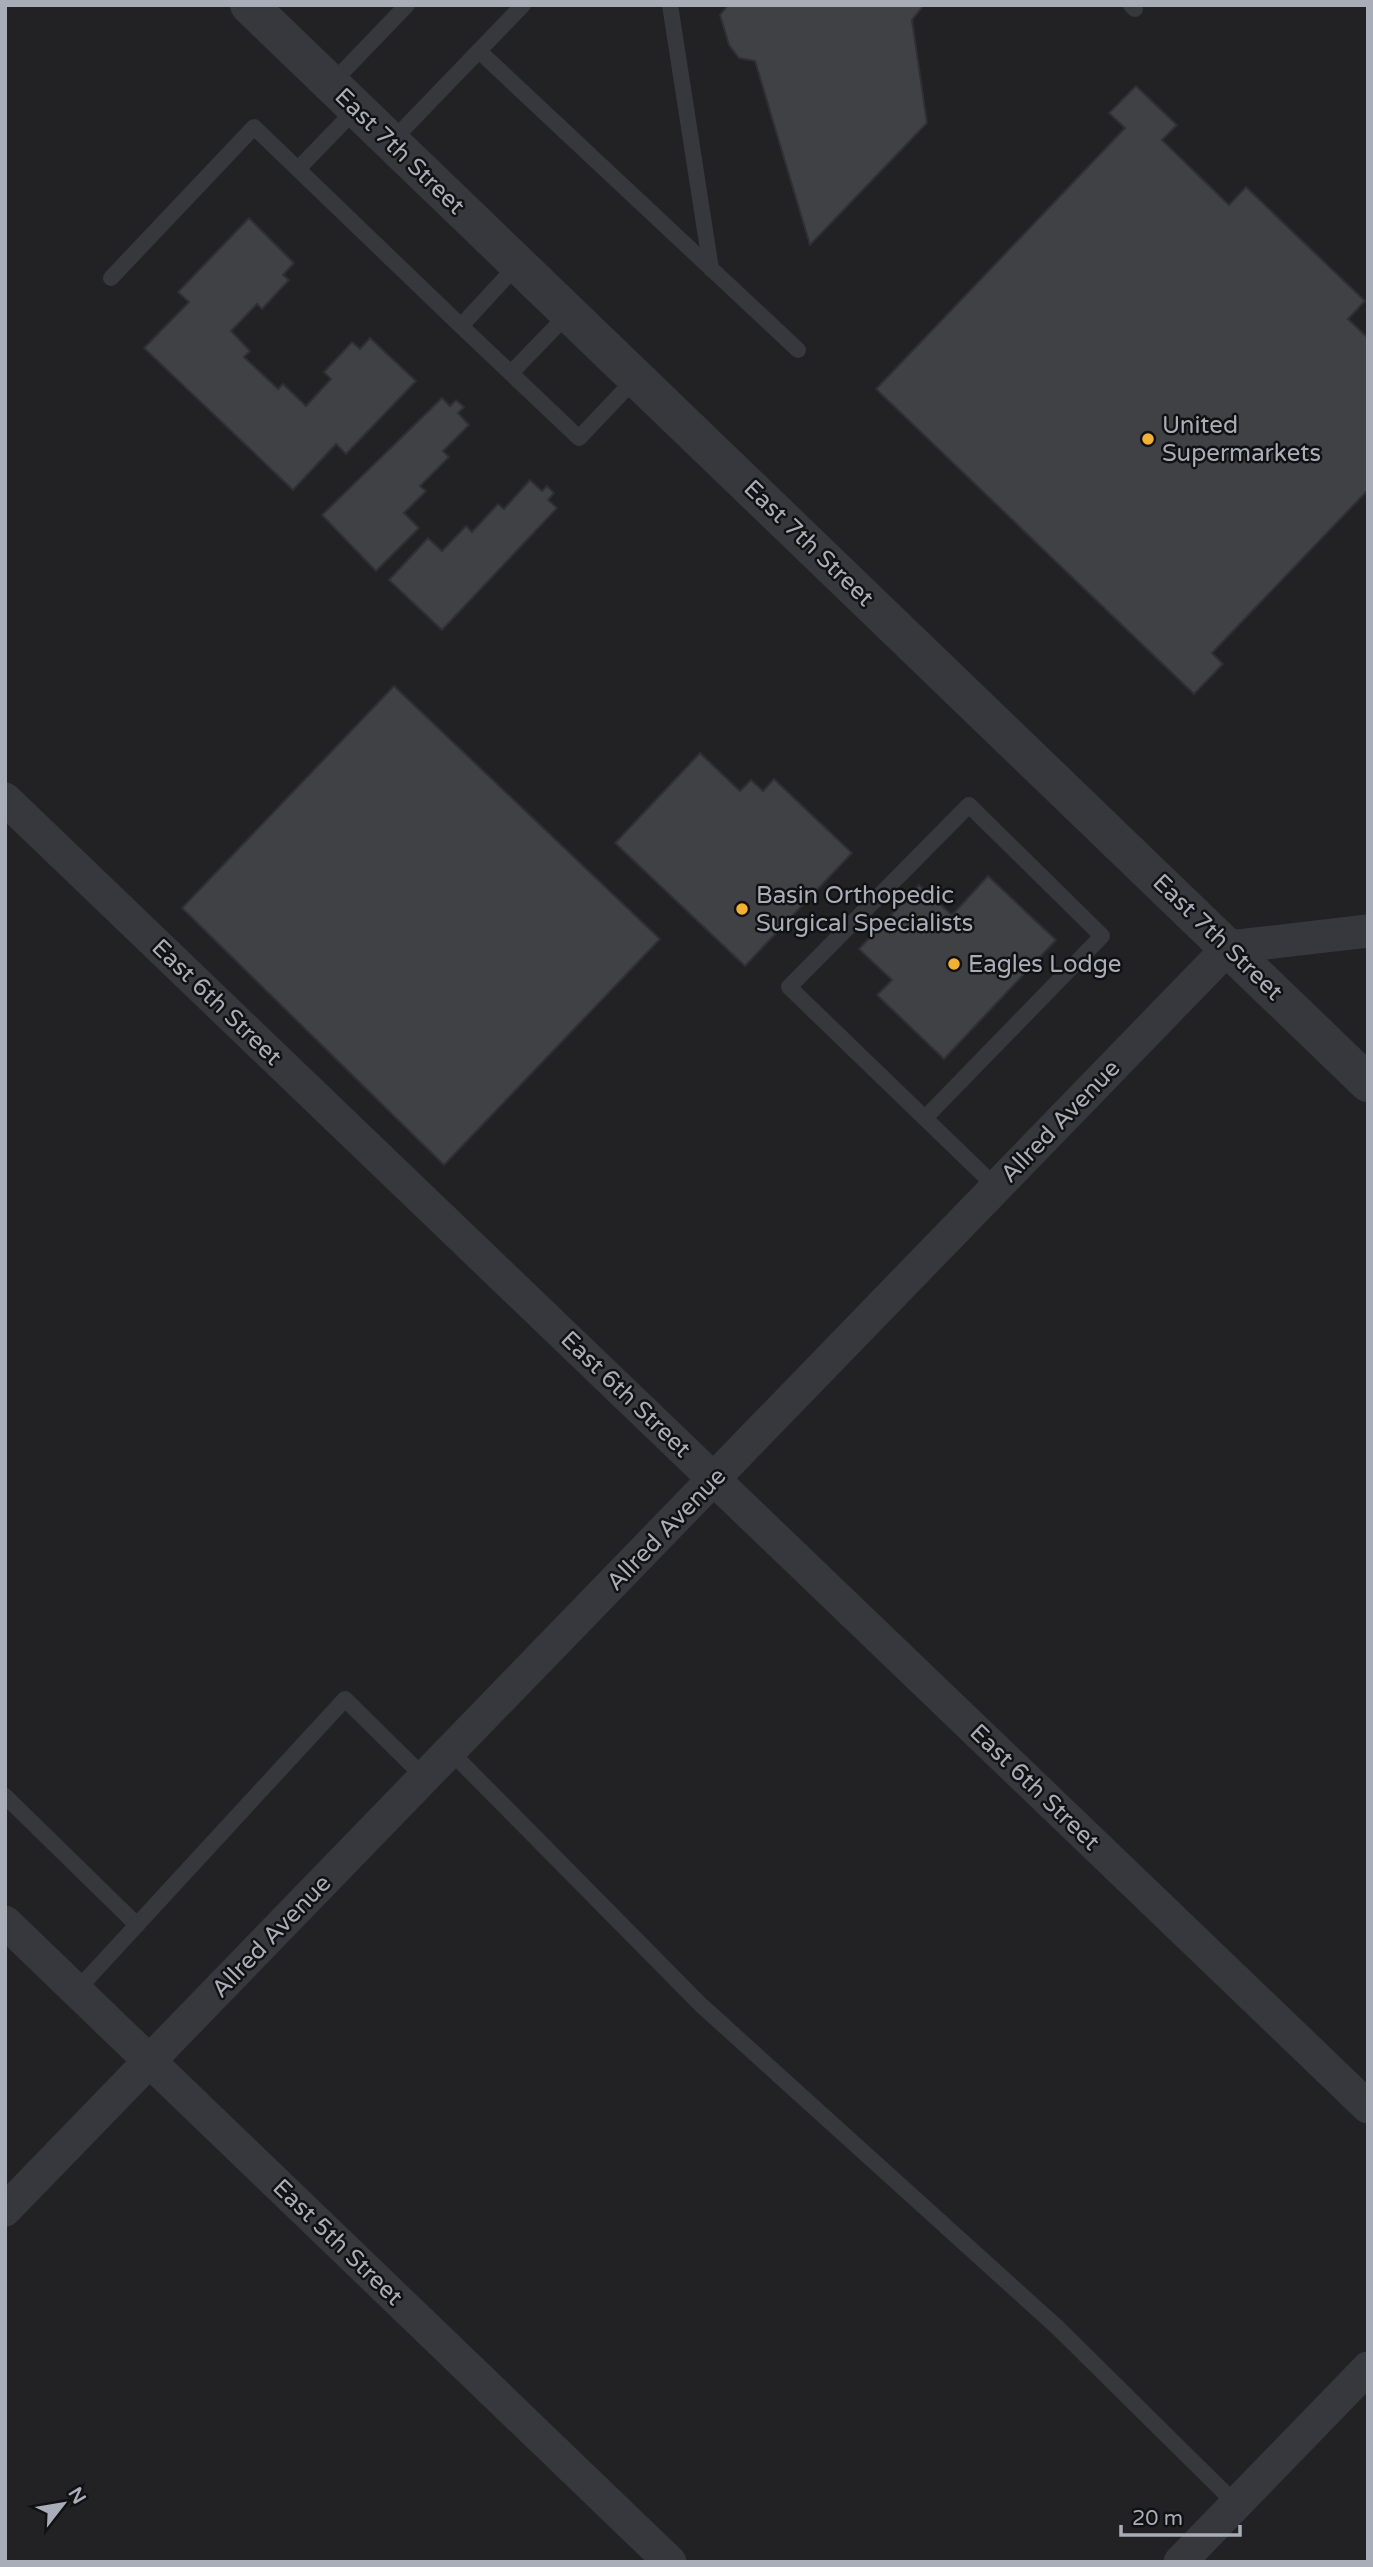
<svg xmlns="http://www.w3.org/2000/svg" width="1373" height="2567" font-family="'Varela Round',sans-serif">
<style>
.built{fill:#222225}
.building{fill:#404145;stroke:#303034;stroke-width:2}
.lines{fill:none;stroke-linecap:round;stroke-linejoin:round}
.service{stroke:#37383d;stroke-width:16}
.minor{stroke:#37383d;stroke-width:33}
.tertiary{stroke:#37383d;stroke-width:38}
.poi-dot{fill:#f2b134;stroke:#111113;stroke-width:2.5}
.labels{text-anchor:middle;stroke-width:5;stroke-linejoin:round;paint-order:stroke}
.street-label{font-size:24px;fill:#a8adb8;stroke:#111113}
.poi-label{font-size:24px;fill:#a8adb8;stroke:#111113;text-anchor:start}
</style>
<rect width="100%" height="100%" fill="#161618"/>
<rect class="built" x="5" y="5" width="1363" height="2557"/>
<g class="building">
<polygon points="728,5 924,5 912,20 927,123 810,245 755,61 739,58 729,45 720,15"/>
<polygon points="1136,86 1177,125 1162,140 1229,205 1246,187 1365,301 1348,319 1368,338 1368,490 1212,653 1223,664 1194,694 876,389 1125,128 1109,113"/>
<polygon points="249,218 294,263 283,275 289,280 262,309 257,304 231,331 250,351 244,357 278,389 283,384 306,406 331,379 324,372 352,342 360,349 370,338 416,381 346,454 336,444 293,490 144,348 189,302 178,292"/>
<polygon points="442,398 450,406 456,400 464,407 458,413 469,425 443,451 449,457 420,486 426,491 404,513 419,528 376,571 322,515"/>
<polygon points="530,480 542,491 547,486 554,493 548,500 557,508 442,630 389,580 428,538 442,551 466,526 472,532 498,504 504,509"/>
<polygon points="394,686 660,939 444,1165 182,908"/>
<polygon points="700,753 740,791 751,780 763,791 774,779 852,853 745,966 615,843"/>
<polygon points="988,876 1056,940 944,1059 877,995 892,980 859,949 919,885 952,915"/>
</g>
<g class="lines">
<g class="service">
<polyline points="670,5 711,269"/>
<polyline points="1131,5 1135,9"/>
<polyline points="479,51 798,350"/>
<polyline points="331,84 407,5"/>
<polyline points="391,142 523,5"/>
<polyline points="298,169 356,109"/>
<polyline points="111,278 254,127 461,326 518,264"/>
<polyline points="461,326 579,438 636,378"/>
<polyline points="511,373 569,313"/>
<polyline points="925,1118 1102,936 969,805 789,987 996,1187"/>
<polyline points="450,1751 701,2005 1058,2328 1236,2504"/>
<polyline points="5,1796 137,1925"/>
<polyline points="77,1990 345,1699 425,1778"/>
</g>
<g class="minor">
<polyline points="5,799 1368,2107"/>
<polyline points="5,1922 670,2562"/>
<polyline points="5,2210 1229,947 1368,931"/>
<polyline points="1180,2562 1368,2368"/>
</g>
<polyline class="tertiary" points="249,5 1368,1083"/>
</g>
<g class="poi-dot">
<circle cx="1148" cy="439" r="7"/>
<circle cx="742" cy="909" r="7"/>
<circle cx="954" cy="964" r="7"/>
</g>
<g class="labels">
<g class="street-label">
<text transform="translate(400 151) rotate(44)" y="8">East 7th Street</text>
<text transform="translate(809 543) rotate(44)" y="8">East 7th Street</text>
<text transform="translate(1218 937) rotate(44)" y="8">East 7th Street</text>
<text transform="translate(217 1002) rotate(44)" y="8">East 6th Street</text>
<text transform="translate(1060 1121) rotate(-46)" y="8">Allred Avenue</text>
<text transform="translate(626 1394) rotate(44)" y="8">East 6th Street</text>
<text transform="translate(666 1529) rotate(-46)" y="8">Allred Avenue</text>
<text transform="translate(1035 1787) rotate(44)" y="8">East 6th Street</text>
<text transform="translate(271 1936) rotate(-46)" y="8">Allred Avenue</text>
<text transform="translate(338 2242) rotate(44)" y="8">East 5th Street</text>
</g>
<g class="poi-label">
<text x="1162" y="433">United<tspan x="1162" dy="28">Supermarkets</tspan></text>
<text x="756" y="903">Basin Orthopedic<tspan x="756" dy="28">Surgical Specialists</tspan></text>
<text x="968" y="972">Eagles Lodge</text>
</g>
</g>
<rect width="1373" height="2567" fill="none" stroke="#a8adb8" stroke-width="14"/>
<g transform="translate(63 2504) rotate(59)" stroke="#111113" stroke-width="5" paint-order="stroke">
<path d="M0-5L12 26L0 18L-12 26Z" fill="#a8adb8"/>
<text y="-10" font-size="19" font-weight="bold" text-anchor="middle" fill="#a8adb8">N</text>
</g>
<path d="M1121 2525v10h119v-10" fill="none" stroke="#a8adb8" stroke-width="3.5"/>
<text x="1132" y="2525" font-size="21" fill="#a8adb8" stroke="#111113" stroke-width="5" paint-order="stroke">20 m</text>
</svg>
